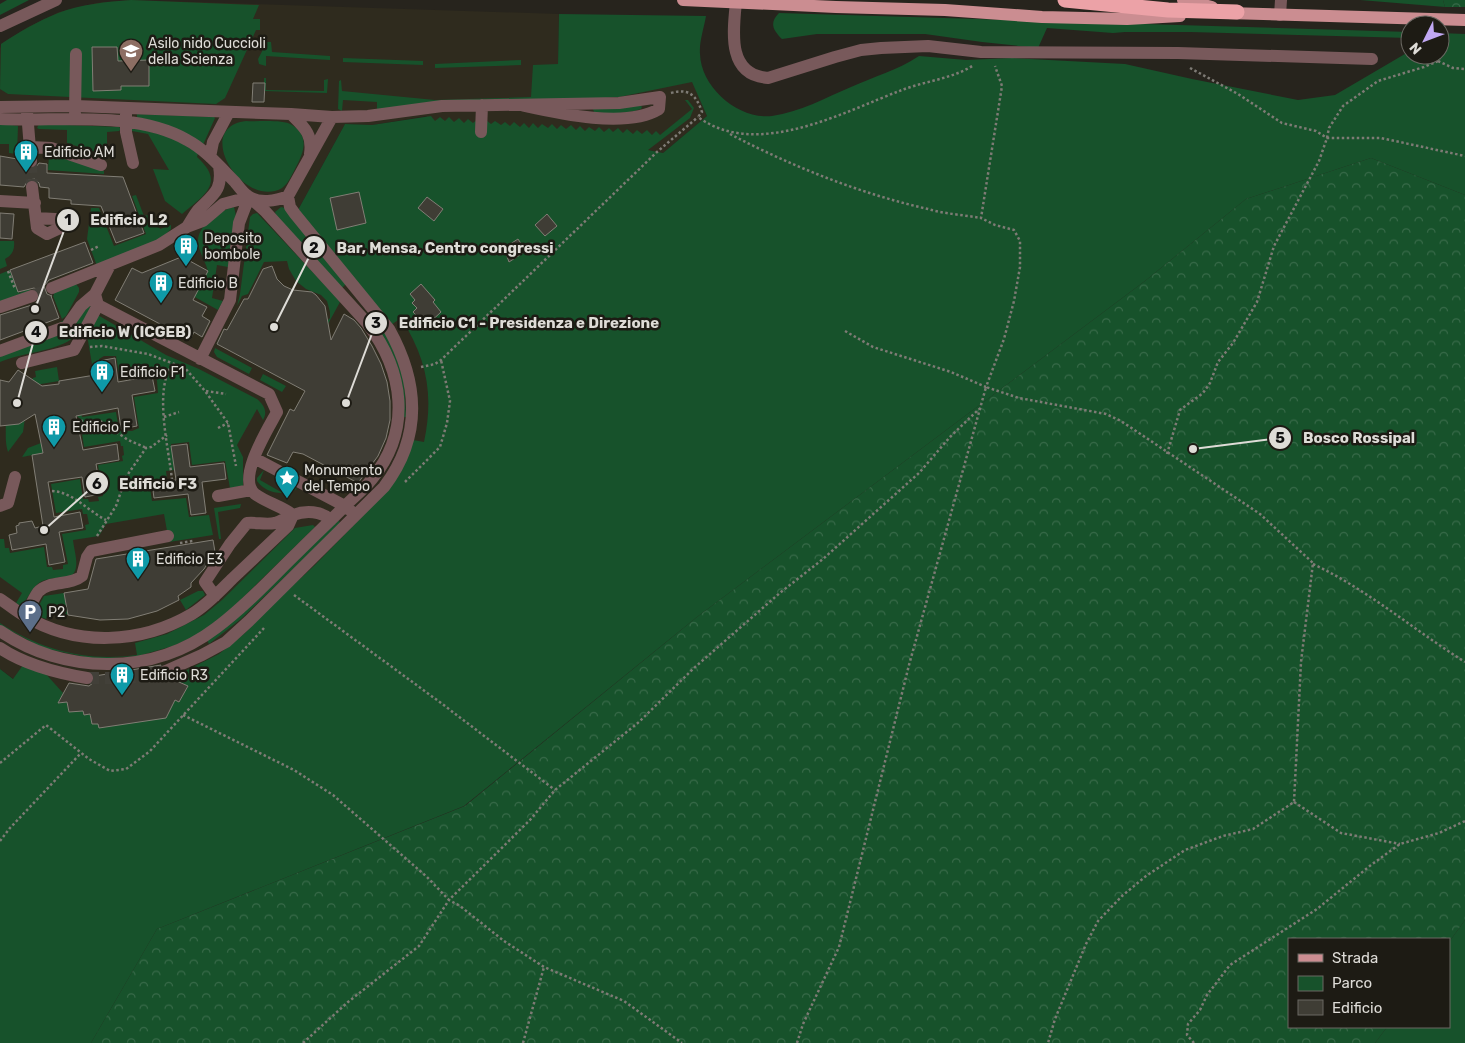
<svg xmlns="http://www.w3.org/2000/svg" width="1465" height="1043" font-family="Rubik,sans-serif">
<style>
.built{fill:#2f2b1e}
.green{fill:#17522b}
.forest{fill:url(#forest-crowns)}
.building{fill:#3f3d35;stroke:#817e75}
.lines{fill:none;stroke-linecap:round;stroke-linejoin:round}
.minor-tunnel{stroke:#424039;stroke-width:12;stroke-dasharray:12 6;stroke-linecap:butt}
.path{stroke:#7e7b75;stroke-width:2.5;stroke-dasharray:2.5 2.5;stroke-linecap:butt}
.minor{stroke:#78595b;stroke-width:12}
.major{stroke:#cb8d91;stroke-width:12}
.highway{stroke:#eca2a7;stroke-width:15}
.labels{text-anchor:middle;dominant-baseline:central;stroke-width:5;stroke-linejoin:round;paint-order:stroke}
.poi-label{font-size:14px;fill:#dedcd7;stroke:#1d1b14;text-anchor:start}
.leader{fill:none;stroke:#dedcd7;stroke-width:2}
.callout-dot{fill:#dedcd7;stroke:#1d1b14;stroke-width:2}
.mark-label{font-size:15px;text-anchor:middle;font-weight:bold;fill:#111}
.callout-label{font-size:15px;text-anchor:middle;font-weight:bold;fill:#dedcd7;stroke:#1d1b14;stroke-width:5;stroke-linejoin:round;paint-order:stroke}
</style>
<defs>
<pattern id="forest-crowns" width="20" height="18" patternUnits="userSpaceOnUse" patternTransform="scale(1.25)"><rect width="20" height="18" fill="#17522b"/><path d="M2 6a3 3 0 1 1 6 0M12 15a3 3 0 1 1 6 0" fill="none" stroke="#386a49"/></pattern>
</defs>
<rect width="100%" height="100%" fill="#27241d"/>
<path class="built" d="M131,0L559,14L558,64L693,82L707,116L663,153L648,150L436,127L426,116L372,125L345,124L298,210L387,300L430,349L433,438L381,497L150,741L108,748L0,669V48L1,44L28,27L59,12L96,3Z"/>
<path class="green" d="M7,0H29L0,15V4Z
M131,0L259,5L253,19H260V30H256L225,98L216,104L8,94L0,89L1,44C19,32 38,21 58,13C81,4 106,2 131,0Z
M1360,0H1443L1445,7Z
M779,13L1410,32V38L1190,32H1125L1113,33L1047,28L1038,48L982,42L925,34H817L782,39C773,30 769,23 779,13Z
M559,14L706,16C704,28 699,42 700,54C701,88 739,120 772,116C800,112 825,98 851,87C875,76 896,71 919,56L966,60L1012,58L1125,64L1192,79L1298,100L1335,95L1410,51V55H1440V33L1465,34V195L1371,158L1246,199L1145,281L697,617L464,806L157,929L91,1043H0V669L13,679L23,665L45,673L63,693L58,703L67,702L69,712L83,711L84,715L90,714L92,724H98L99,728L166,717L175,700L179,702L188,686L173,679L171,683L168,684L166,676L185,671L219,654L245,633L278,599L315,565L381,497L413,440L424,442C434,395 427,359 401,318L391,325L298,210L345,124L372,125L431,116L435,121L440,117L445,121L449,117L454,122L459,118L464,123L468,119L473,123L478,119L486,120L491,124L495,121L501,125L505,122L510,126L514,122L520,127L524,123L529,128L533,123L538,128L542,124L548,128L552,124L557,129L561,125L566,129L571,125L576,130L580,126L585,131L589,127L595,131L599,127L604,132L609,128L613,132L618,128L623,133L627,129L633,134L637,130L642,134L647,130L652,135L656,131L660,135L692,109L685,100H688L694,108L690,118L648,150L663,153L707,116L692,82L619,97L377,112V102L343,100L342,111L338,109L339,81L341,80L342,91L435,100L531,97L533,65L558,64Z
M267,42H271L272,52L330,56V60L266,56V66L259,64L258,59Z
M343,58L423,61V65L343,62Z
M521,60V65L435,68V64Z
M264,78H266V90L324,91V80L328,79L327,93L264,91Z
M640,104L642,107L641,109C627,114 609,114 594,112L593,109Z
M137,114L214,117L215,118L203,145L137,118Z
M246,121C258,122 282,119 292,125C311,137 303,154 295,169C290,178 286,189 275,191C237,200 195,127 246,121Z
M0,123L18,126L17,154L9,153V144H0Z
M39,124L119,127L121,129L119,131L107,132V156L67,143V130L39,129L37,128Z
M132,127L171,137L198,153L197,157C226,183 204,195 182,214L165,201L153,169L169,170L148,134L132,131Z
M51,154L104,171V174L48,170L49,156Z
M136,195L144,216L148,215L149,220H153L154,224H157L160,229L171,225V229L160,240L97,266L87,239L91,208H99L114,246L146,234L132,196Z
M234,207L236,216L228,267L217,265L212,298L223,301L218,310L159,277L201,283L208,271C205,261 198,250 198,240C199,224 221,210 234,207Z
M281,207L285,208L346,284L342,288L276,215L275,212Z
M257,213L339,300L340,302L322,335L325,323L330,318V312L327,301L321,295L306,289L296,281L289,269L287,261L264,262L248,294L242,296L237,306L240,294L250,217L253,214Z
M0,241H14C15,250 12,255 5,259L7,266L0,269Z
M10,270L19,293L29,289L30,292L0,302V274Z
M76,284L79,288V292L66,316L62,319L53,296L54,295L53,292Z
M90,306L91,307C86,316 82,330 74,337C59,351 20,353 0,362V355Z
M368,313H370L387,335L404,375L406,417H404L367,315Z
M96,314L166,355L199,369L257,399C264,405 268,412 263,420L257,409L237,445L243,457V486L230,488L225,461L192,465L189,442L171,444L174,470L166,471L167,479L149,481L152,501L186,498L189,517L209,515L213,535L169,542L164,514L106,524L99,536L73,540C74,551 81,569 71,576C39,581 40,576 23,605L21,606L16,603L22,593L0,577V539H4L5,548H9L10,553L44,547L47,567H52L53,570L63,569V565L68,564L62,534L86,530L85,525L89,524L87,514H83L82,509L56,513L51,484L80,479L83,499H88L89,502L99,501L98,497L103,496L98,465L123,461L122,456L124,455L123,446H121L120,441L84,447L80,419L77,416L81,409L82,417L116,412L119,431H132L139,428L134,397L158,393L157,381L154,373L120,379L116,356H104L99,359L100,368L93,370L87,335Z
M215,348L252,368L249,374L217,357L214,352Z
M57,367L59,381L29,386V384L33,378L36,377L35,371Z
M263,374L286,386L282,392L260,380Z
M5,418L19,424L22,422L25,418L23,432L8,452C4,440 7,430 5,418Z
M41,443L43,453L22,457L28,448Z
M264,470L260,480L281,492L287,482L297,489C284,496 266,494 257,481V478Z
M241,504L240,508L218,512L221,539H219L214,508Z
M339,520L340,524L241,619L209,644L207,640Z
M313,525L315,527L229,611L199,634L173,646L138,656L95,659L43,648L0,625V623C41,650 87,662 137,655L135,643L167,634L204,615L222,600L295,528Z
M198,591H203L205,595L186,610L180,600Z
M64,593L68,615L50,609L46,619L36,615L35,613L44,596Z
M1465,920V1043H1375L1387,1027H1449V942Z"/>
<path class="forest" d="M1443,0H1465V7H1445Z
M1371,158L1465,195V920L1449,942V939H1289V1027H1387L1375,1043H91L157,929L465,806L697,617L1145,281L1246,199Z"/>
<path class="building" d="M92,47H117L118,61L149,60V86H121V90L93,91Z
M253,83H265L264,102H252Z
M0,156L23,160L25,166L31,169L36,167L39,163L47,164V173L123,177L144,233L116,243L101,206L71,204V200L49,198V188L40,187L39,183L35,179L28,180L24,187L0,185Z
M359,192L366,223L337,230L330,198Z
M427,197L443,209L434,221L418,208Z
M0,213L14,214L12,239L0,238Z
M547,214L557,226L545,236L535,225Z
M518,239L526,251L509,262L504,248Z
M85,242L93,263L49,280L44,286L47,294L52,296H51L59,318L0,340V315L35,304L40,297L38,290L34,288L18,292L10,270Z
M186,255L188,260L208,271L193,300L207,307L202,316L210,321L202,337L194,332L190,340L115,300L132,268L142,273Z
M272,266L277,279L284,286L293,290L312,292L316,295L325,306L331,340L344,314L354,320L361,328L372,346L381,364L387,382L390,401V420L386,438L378,456L358,483L303,454L293,452L287,463L267,455L290,409L294,411L305,391L217,344L224,329L227,330L244,299H248L263,269Z
M421,284L435,300L433,302L441,312L426,326L413,312L417,308L412,303L415,300L410,294Z
M115,358L118,382L152,376L155,391L132,395L137,426L121,429L118,408L76,416L83,450L117,444L119,460L96,464L101,494L85,497L82,477L48,482L54,517L80,512L83,528L59,532L65,562L49,565L46,544L12,550L9,535L17,533L16,526L19,525V523L32,521L35,528L43,526L32,455L43,453L35,414L19,424L0,426V380L9,382L18,370L42,386L59,384V381L101,374L99,361Z
M187,444L190,467L224,463L226,479L202,482L206,513L191,515L188,494L154,498L152,483L176,480L171,446Z
M213,540L215,552L204,569L191,583V587L178,596L179,600L157,611L128,619L100,620L68,615L64,593L88,589L96,559Z
M161,665L158,671L161,677L166,679L170,678L188,686L179,702L175,700L166,718L99,728L98,724H92L90,714L84,715L83,711L69,712L67,702L58,703L69,683L89,686L93,683L95,676Z"/>
<g class="lines">
<path class="minor-tunnel" d="M31,161L32,187
M32,296L52,288
M87,678H130L166,671"/>
<path class="path" d="M1438,61L1453,68L1465,69
M1190,68L1238,94L1282,123L1316,131L1327,138H1381L1465,156
M671,93C689,88 696,95 702,112L698,117C757,160 843,112 902,90C925,81 952,79 974,65
M730,134C791,166 861,194 928,209C945,214 964,215 981,218
M91,250L99,246
M8,271L15,289
M845,331L873,347L951,372L986,387L1004,339L1014,301L1020,267V241L1014,230L995,225L981,218L1002,86L995,66
M90,347L102,346L148,354L185,368L205,391L228,423L236,466
M421,367L435,364L441,360L657,152L698,117
M206,391L226,394
M164,417L179,412
M80,421C107,418 103,424 124,437C130,442 139,444 146,448
M218,428L228,423
M1167,454L1180,410L1203,393L1210,383L1218,362L1233,343L1257,302L1274,246L1319,161L1327,138L1329,128L1343,106L1378,81L1424,67L1438,61L1442,54L1445,34
M172,480C169,449 153,389 173,363
M405,482L440,447L447,423L450,401L441,360
M52,491C73,492 88,511 106,520
M97,536L116,506L126,477L146,448L151,447L167,435
M180,543L193,541
M1313,564C1368,590 1414,630 1465,662
M294,595L441,703L555,790
M183,715L294,770L333,795L427,877L449,900L530,820L555,790L639,722L694,668L781,592L823,559L919,473L950,437L979,409
M0,763L46,725L89,759L110,771L126,769L150,751L264,628
M1294,802L1341,833L1400,844
M0,841L10,828L81,753
M303,1043L348,1002L419,946L449,900L460,906L504,941L544,967L624,1001L682,1043
M523,1043L544,967
M797,1043L803,1024L839,947L909,665L986,387L1019,398L1106,414L1121,421L1260,514L1313,563L1301,662L1294,802L1253,829L1223,836L1185,850L1146,876L1122,896L1098,921L1086,944L1055,1019L1048,1043
M1194,1043L1187,1035L1188,1024L1200,1010L1207,995L1230,965L1317,909L1371,865L1400,844L1439,833L1465,821"/>
<path class="minor" d="M736,2C733,32 727,75 768,78L835,57L861,50L881,48L928,46L981,52L1178,53L1372,59
M1280,15L1281,0
M0,26L56,0
M0,107L75,106L291,114C304,127 313,134 310,154
M27,112L31,161
M75,112L76,54
M126,113V132L133,163
M291,114L332,117L368,116L442,106L619,103L660,97L659,109C626,129 557,113 521,105
M0,119C59,122 134,110 187,140C206,150 220,167 235,182C239,187 243,193 248,196C259,204 276,201 288,196L332,117
M481,132L482,105
M31,147L51,148L101,165
M210,157L213,142L229,112
M32,187L37,228L47,234L64,226L55,219L36,218
M0,201L35,203
M187,227C191,221 194,215 198,210C214,194 223,190 219,166
M52,288L159,245L187,227L203,221L223,204L249,197
M95,294L98,305L269,394L277,412C268,429 236,479 255,494C267,503 282,506 293,515
M0,307L32,296
M0,351L67,326L81,306L95,294L110,265
M200,359L230,300L239,223L249,197
M22,363L74,350L98,305
M254,458L345,506L351,511
M218,496L251,490
M0,506L8,503L15,477
M215,596L205,582L230,544L247,523C257,522 265,525 275,523C282,521 287,517 293,515C306,510 321,511 331,520
M0,599C8,604 16,611 25,616C76,647 141,644 192,614C207,605 220,591 232,579C251,561 269,544 288,526L293,515
M25,617C29,609 33,599 38,592C49,580 70,586 82,576L87,557L91,551L168,536
M0,631C64,675 153,676 216,628C246,606 272,577 299,551C314,536 330,521 345,506C354,497 364,489 372,479C412,430 404,371 367,323L265,211L249,197
M0,648C25,665 57,673 87,678
M166,671L202,655L226,642L249,621L384,487C422,437 419,383 389,329L295,214L290,207L288,196"/>
<path class="major" d="M683,0L836,7L945,10L1042,17L1127,19L1180,16
M1183,0L1212,7
M1228,13L1465,20"/>
<path class="highway" d="M1065,0L1168,10L1237,12"/>
</g>
<defs>
<symbol id="school-pin" viewBox="-11 -11 22 30"><path d="M0 17L-7.5 6A9.5 9.5 0 1 1 7.5 6Z" fill="#8d6e63" stroke="#1d1b14"/><path d="M0-5L7-2L0 1L-7-2ZM-4 1L0 2.5L4 1V4Q0 6-4 4Z" fill="#fff"/></symbol>
<symbol id="building-pin" viewBox="-11 -11 22 30"><path d="M0 17L-7.5 6A9.5 9.5 0 1 1 7.5 6Z" fill="#0f9aa8" stroke="#1d1b14"/><path d="M-4-6H4V6H1V3H-1V6H-4ZM-2.5-4.3h1.7v1.8h-1.7ZM.8-4.3h1.7v1.8H.8ZM-2.5-1h1.7V.8h-1.7ZM.8-1h1.7V.8H.8Z" fill="#fff"/></symbol>
<symbol id="sight-pin" viewBox="-11 -11 22 30"><path d="M0 17L-7.5 6A9.5 9.5 0 1 1 7.5 6Z" fill="#0f9aa8" stroke="#1d1b14"/><path d="M0-6L1.8-2.2L6-1.7L2.9 1.2L3.7 5.4L0 3.3L-3.7 5.4L-2.9 1.2L-6-1.7L-1.8-2.2Z" fill="#fff"/></symbol>
<symbol id="parking-pin" viewBox="-11 -11 22 30"><path d="M0 17L-7.5 6A9.5 9.5 0 1 1 7.5 6Z" fill="#5c6f8a" stroke="#1d1b14"/><path d="M-3.5-5.5H1a3.5 3.5 0 0 1 0 7H-1V5.5H-3.5ZM-1-3.4V-.6H.8a1.4 1.4 0 0 0 0-2.8Z" fill="#fff"/></symbol>
</defs>
<g fill-rule="evenodd">
<use href="#school-pin" x="117" y="37" width="28" height="38"/>
<use href="#building-pin" x="12" y="138" width="28" height="38"/>
<use href="#building-pin" x="172" y="232" width="28" height="38"/>
<use href="#building-pin" x="147" y="269" width="28" height="38"/>
<use href="#building-pin" x="88" y="358" width="28" height="38"/>
<use href="#building-pin" x="40" y="413" width="28" height="38"/>
<use href="#sight-pin" x="273" y="464" width="28" height="38"/>
<use href="#building-pin" x="124" y="545" width="28" height="38"/>
<use href="#parking-pin" x="16" y="598" width="28" height="38"/>
<use href="#building-pin" x="108" y="661" width="28" height="38"/>
</g>
<g class="labels">
<g class="poi-label">
<text x="148" y="43">Asilo nido Cuccioli<tspan x="148" dy="16">della Scienza</tspan></text>
<text x="44" y="152">Edificio AM</text>
<text x="204" y="238">Deposito<tspan x="204" dy="16">bombole</tspan></text>
<text x="178" y="283">Edificio B</text>
<text x="120" y="372">Edificio F1</text>
<text x="72" y="427">Edificio F</text>
<text x="304" y="470">Monumento<tspan x="304" dy="16">del Tempo</tspan></text>
<text x="156" y="559">Edificio E3</text>
<text x="48" y="612">P2</text>
<text x="140" y="675">Edificio R3</text>
</g>
</g>
<path class="leader" d="M35 309L68 220M274 327L314 247M346 403L376 323M17 403L36 332M1193 449L1280 438M44 530L97 483"/>
<g class="callout-dot">
<circle cx="35" cy="309" r="5"/>
<circle cx="274" cy="327" r="5"/>
<circle cx="346" cy="403" r="5"/>
<circle cx="17" cy="403" r="5"/>
<circle cx="1193" cy="449" r="5"/>
<circle cx="44" cy="530" r="5"/>
<circle cx="68" cy="220" r="12"/>
<circle cx="314" cy="247" r="12"/>
<circle cx="376" cy="323" r="12"/>
<circle cx="36" cy="332" r="12"/>
<circle cx="1280" cy="438" r="12"/>
<circle cx="97" cy="483" r="12"/>
</g>
<g class="mark-label">
<text x="68" y="225">1</text>
<text x="314" y="253">2</text>
<text x="376" y="328">3</text>
<text x="36" y="337">4</text>
<text x="1280" y="443">5</text>
<text x="97" y="489">6</text>
</g>
<g class="callout-label">
<text x="129" y="225">Edificio L2</text>
<text x="445" y="253">Bar, Mensa, Centro congressi</text>
<text x="529" y="328">Edificio C1 - Presidenza e Direzione</text>
<text x="125" y="337">Edificio W (ICGEB)</text>
<text x="1359" y="443">Bosco Rossipal</text>
<text x="158" y="489">Edificio F3</text>
</g>
<rect x="1288" y="938" width="162" height="90" fill="#1d1b14" stroke="#6a6862"/>
<rect x="1298" y="954" width="25" height="8" fill="#cb8d91" stroke="#6a6862"/>
<text x="1332" y="963" font-size="15" fill="#dedcd7">Strada</text>
<rect x="1298" y="976" width="25" height="15" fill="#17522b" stroke="#6a6862"/>
<text x="1332" y="988" font-size="15" fill="#dedcd7">Parco</text>
<rect x="1298" y="1000" width="25" height="15" fill="#3f3d35" stroke="#6a6862"/>
<text x="1332" y="1013" font-size="15" fill="#dedcd7">Edificio</text>
<g transform="translate(1425 40) rotate(228)"><circle r="24" fill="#1d1b14" stroke="#6a6862"/>
<path d="M0-4L9 19L0 12L-9 19Z" fill="#c1a8f3"/>
<text y="-8" font-size="14" font-weight="bold" text-anchor="middle" fill="#dedcd7">N</text>
</g>
</svg>
